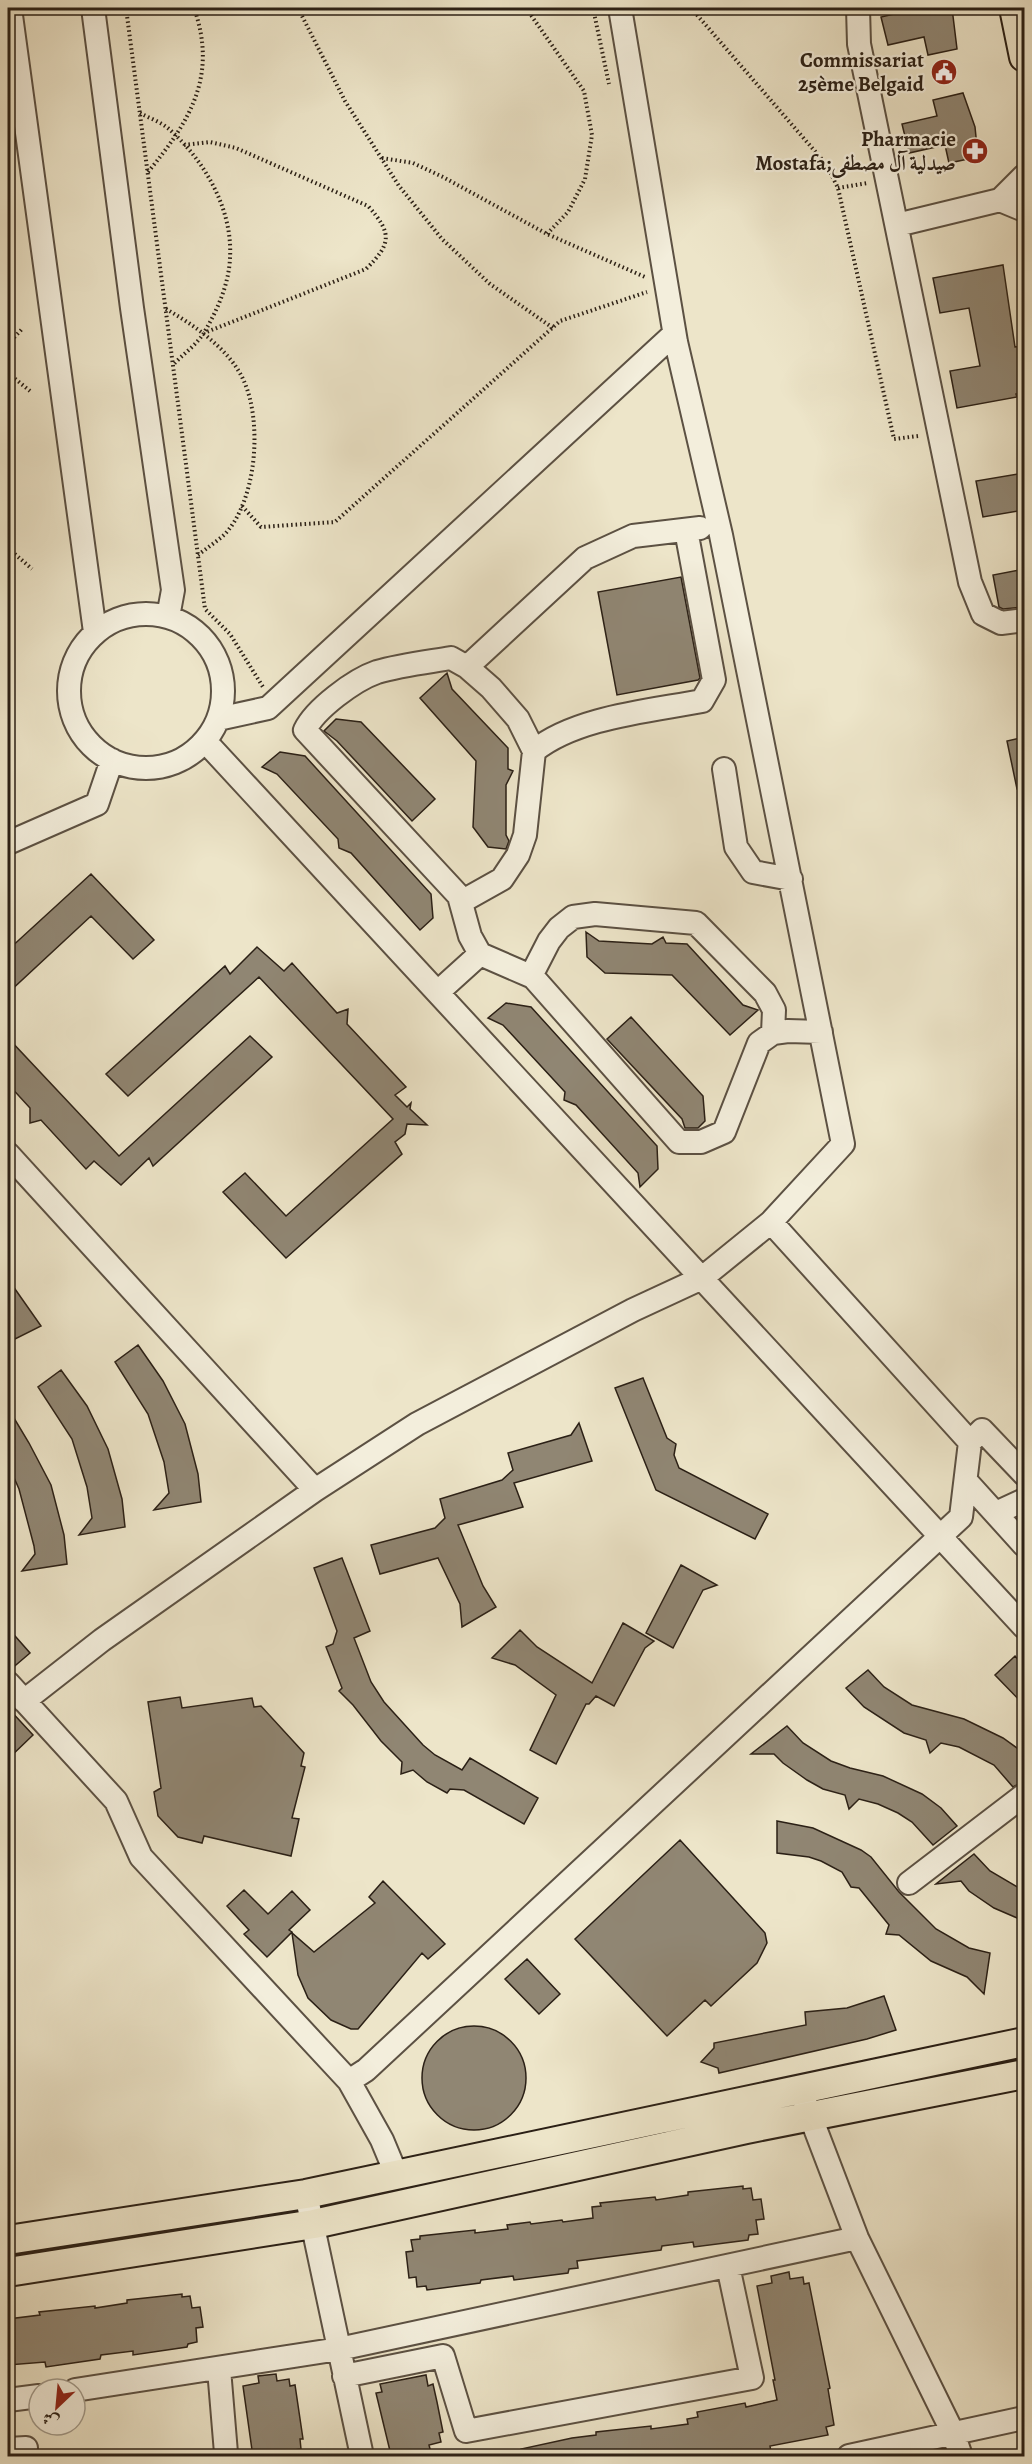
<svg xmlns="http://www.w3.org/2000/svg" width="1032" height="2464" font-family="Alegreya,Amiri,serif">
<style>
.building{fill:#908673;stroke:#2b2016;stroke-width:1.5}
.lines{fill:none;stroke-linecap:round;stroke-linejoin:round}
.minor-casing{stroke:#5c5143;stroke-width:26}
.major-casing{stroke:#2b2016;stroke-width:32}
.path{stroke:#2b2016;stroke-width:4;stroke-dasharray:1.5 3;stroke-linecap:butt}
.minor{stroke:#f3eedc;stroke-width:22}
.major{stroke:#ede5c9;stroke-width:28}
.labels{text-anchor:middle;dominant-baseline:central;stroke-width:4.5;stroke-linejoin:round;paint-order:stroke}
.poi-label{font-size:21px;font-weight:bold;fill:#2b2016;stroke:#f3eedc;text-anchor:end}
</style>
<rect width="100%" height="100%" fill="#ede5c9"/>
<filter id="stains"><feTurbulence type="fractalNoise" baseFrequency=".00333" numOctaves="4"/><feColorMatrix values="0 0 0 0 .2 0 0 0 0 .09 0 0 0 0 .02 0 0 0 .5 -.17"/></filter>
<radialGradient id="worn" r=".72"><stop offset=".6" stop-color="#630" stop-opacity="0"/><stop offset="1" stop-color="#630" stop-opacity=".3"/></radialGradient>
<path class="building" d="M920,8H952L957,49L928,55L924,37L888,45L881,17Z
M963,93L975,127L978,157L949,163L945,145L909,153L902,124L937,116L933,100Z
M1003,265L1015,347L1023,346L1024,355V392L1016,394L1017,397L957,408L950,371L980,366L969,308L940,313L933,278Z
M1024,473V510L983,517L976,481Z
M1024,569V607L1003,609L999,607L993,575Z
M681,577L700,678L698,680L617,695L598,592Z
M447,673L452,689L508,748V769L513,771L506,785V835L509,841L506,849L488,847L473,827L476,761L420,698Z
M336,719L361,722L435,799L412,821L337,741L324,731Z
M1024,737V788L1017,789L1007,741Z
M280,752L305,756L431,894L433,918L420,930L351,853L339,848L338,839L277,774L262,767Z
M91,874L154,940L133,959L91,916L8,993V950Z
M586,932L599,941L652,944L663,937L666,943L687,944L743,1005L758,1010L730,1035L672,975L605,973L587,957Z
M257,947L284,971L292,963L337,1013L348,1009L347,1024L406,1087L395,1095L407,1107L411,1103L410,1109L427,1125L407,1124L405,1134L395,1142L402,1154L286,1258L223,1192L245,1173L286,1216L393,1119L259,977L128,1096L106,1074L225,966L230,974Z
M506,1003L531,1007L657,1146L658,1169L640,1187L638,1173L576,1105L564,1100L565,1092L503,1025L488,1018Z
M631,1017L703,1096L705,1121L698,1128H685L682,1119L607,1039Z
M250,1036L272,1057L153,1166L149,1158L121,1185L94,1161L86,1169L41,1120L30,1123V1108L8,1084V1038L119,1156Z
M8,1279L41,1326L15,1339L8,1327Z
M138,1345L163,1381L185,1424L198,1474L201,1502L154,1510L169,1493L164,1462L148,1414L115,1362Z
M61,1370L87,1406L108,1449L122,1499L125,1527L79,1535L92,1518L87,1487L72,1439L38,1387Z
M643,1378L667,1438L676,1444L674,1455L679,1468L768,1514L755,1539L656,1490L615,1388Z
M8,1408L29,1443L51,1485L64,1535L67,1564L22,1571L35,1554L34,1546L19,1489L8,1464Z
M579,1423L592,1461L514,1483L523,1507L458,1525L483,1586L496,1607L462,1627L460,1604L438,1558L380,1574L371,1545L435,1528L445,1518L440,1499L502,1480L513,1470L508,1453L571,1435Z
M342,1558L370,1631L354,1638L371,1682L384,1702L423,1745L435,1755L462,1770L470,1758L538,1798L524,1824L464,1790L450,1789L447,1793L427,1782L413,1770L401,1774L402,1762L381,1741L353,1705L339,1691L342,1688L326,1647L333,1644L337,1631L314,1568Z
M681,1565L717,1585L703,1590L673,1648L646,1633Z
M623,1623L654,1641L645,1648L614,1706L596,1696L589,1704H586L556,1764L530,1750L556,1695L515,1665L492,1658L520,1630L537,1647L592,1683Z
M8,1628L30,1653L10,1670H8Z
M1015,1656L1024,1667V1705L995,1675Z
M868,1670L884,1687L912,1705L964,1719L1003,1738L1024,1753V1781L1013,1787L994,1765L959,1747L941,1743L930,1753L926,1740L904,1733L864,1707L846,1688Z
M180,1697L182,1708L252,1698L254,1707L261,1706L304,1753L301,1766L305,1767L292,1818L299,1819L291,1856L204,1836L202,1843L178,1837L158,1816L154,1792L161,1788L148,1702Z
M8,1708L33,1735L8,1759Z
M787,1726L803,1743L831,1761L850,1768L883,1776L922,1794L941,1808L957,1826L933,1845L912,1822L898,1813L878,1804L859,1799L849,1809L845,1795L823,1789L807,1780L783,1763L774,1754H751Z
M777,1821L813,1828L861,1850L871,1857L899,1892L936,1929L969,1948L990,1953L984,1994L967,1977L931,1961L899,1935L886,1934L889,1925L859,1888L851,1887L842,1872L821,1861L809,1857L777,1853Z
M680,1840L765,1933L767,1943L757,1963L711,2006L705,2000L667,2036L575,1939Z
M974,1854L990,1871L1024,1891V1921L994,1908L969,1891L961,1881L936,1884Z
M383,1881L445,1944L428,1959L422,1953L358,2029H351L331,2020L308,1998L298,1975L292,1933L314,1952L375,1903L369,1897Z
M244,1890L268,1914L292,1891L310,1910L289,1930L292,1932L267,1957L244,1934L249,1930L227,1906Z
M527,1959L560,1994L539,2014L505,1979Z
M884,1996L896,2030L867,2039L719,2073L718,2068L701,2062L714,2048V2043L806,2025L805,2012L847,2008Z
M422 2078a52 52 0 1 1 104 0a52 52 0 1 1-104 0Z
M743,2186V2189L751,2188L753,2200L761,2199L764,2219L756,2220L758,2234L749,2235L748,2240L694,2247L693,2242L662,2246L661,2250L577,2261L578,2268L569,2269L568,2273L514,2280L513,2276L481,2280L480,2283L427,2290L426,2286L417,2287L416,2277L409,2278L406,2252L413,2251L411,2240L420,2239V2236L475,2230V2233L508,2229L507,2225L530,2222L531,2224L562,2220L563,2222L593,2218L592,2207L601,2206L600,2203L655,2197L656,2200L688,2195V2192Z
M789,2272L790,2279L803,2277L804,2284L809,2283L830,2388L828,2389L834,2425L826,2427L828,2435L770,2446L771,2452L762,2454L763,2457H521V2449L572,2438L596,2435V2432L651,2426V2429L688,2424L687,2419L698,2417L697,2412L745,2403L746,2407L777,2400L773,2380H775L757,2286L772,2283L771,2276Z
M182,2294V2297L190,2296L192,2308L200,2307L203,2327L196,2328L197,2342L188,2344L187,2347L133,2355V2351L101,2355L100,2359L46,2367L45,2362L8,2365V2319L40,2315L39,2312L95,2306V2308L127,2303V2300Z
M276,2374L277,2381L289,2379L290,2386L295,2385L303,2439H300L301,2449L288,2451V2457H253L243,2386L259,2383L258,2376Z
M426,2375L428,2386L433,2384L437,2402L443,2432L439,2433L441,2442L429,2445L432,2457H394L393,2450L390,2451L376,2393L382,2392L380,2384Z"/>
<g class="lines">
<defs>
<path id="minor" d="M10,8L95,632
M93,8L132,308L173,590L168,617
M858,8L859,44L970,582L983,614L1001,623L1024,620
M1024,176L1000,200L1024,210
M897,225L1000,200
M69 691a77 77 0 1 1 154 0a77 77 0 1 1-154 0Z
M467,667L585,558L633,536L700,528
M218,719L268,708L674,334
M205,741L1024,1627
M534,751C576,717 650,711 702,701L714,680L686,530
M724,769L736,847L753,872L791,879
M8,843L97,804L112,760
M461,902L502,879L518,855L525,835L534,751L518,719L491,688L467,667L451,658C427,662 400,665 377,672C354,680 315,709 305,730L459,896L470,936L480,954L533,977L679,1142H701L724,1132L759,1043L773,1033L788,1031L821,1032
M533,977L532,974L549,941L559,928L573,917L595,914L696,923L765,993L774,1010L773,1033
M438,992L480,954
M8,1154L315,1490
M970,1442L982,1430L1024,1474
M966,1481L1024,1545
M996,1513L1024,1500
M8,1683L116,1801L141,1857L349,2081L382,2140L397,2176
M24,1701L102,1640L315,1490L417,1424L633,1310L702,1278L771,1222L843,1144L721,535L676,342L620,8
M909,1883L1024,1795
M349,2081L366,2070L961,1517L970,1442L771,1222
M805,2102L857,2238L953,2433L961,2456
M306,2194L362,2456
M219,2369L226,2453L225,2456
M344,2376L443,2356L466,2431L752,2378L728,2266
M75,2390L339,2349L857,2238
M8,2400L39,2396
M8,2449L26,2448
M849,2456L1024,2418"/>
<path id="major" d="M1014,8L1024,57
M8,2240L306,2194L1024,2042
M8,2272L314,2224L746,2129L1024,2074"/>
</defs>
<use href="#minor" class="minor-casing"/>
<use href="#major" class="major-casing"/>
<path class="path" d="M126,8L205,609L230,634L263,687
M298,8L345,101L399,186L442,239L490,284L553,328
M526,8L584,91L592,135L585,179L568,212L547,234
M593,8L609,84
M691,8L826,164L838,188L894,439L918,436
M140,113C149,118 161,122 169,129C204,160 233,209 230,258C229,283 218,309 205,331C198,344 183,354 173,365
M184,145L210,142L236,148L368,206C393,234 391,244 366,269L204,333
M382,158L413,163L443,177L547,234L645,277
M148,172C190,121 218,76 194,8
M838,188L868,183
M166,309C194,325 229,349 243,379C263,421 257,501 224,535C216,542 207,548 198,555
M8,344L22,329
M8,373L30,391
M242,506L261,527L335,522L560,321L647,292
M8,548L32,569"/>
<use href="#minor" class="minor"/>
<use href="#major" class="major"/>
</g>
<defs>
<symbol id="civic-disc" viewBox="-11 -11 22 22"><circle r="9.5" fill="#8f2418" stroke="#f3eedc"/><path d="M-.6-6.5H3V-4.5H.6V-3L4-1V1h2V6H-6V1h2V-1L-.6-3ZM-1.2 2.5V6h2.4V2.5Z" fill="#fff"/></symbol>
<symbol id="pharmacy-disc" viewBox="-11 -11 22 22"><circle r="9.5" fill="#8f2418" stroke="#f3eedc"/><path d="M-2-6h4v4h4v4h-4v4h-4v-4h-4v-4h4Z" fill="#fff"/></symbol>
</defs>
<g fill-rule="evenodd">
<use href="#civic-disc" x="929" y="57" width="30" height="30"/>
<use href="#pharmacy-disc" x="960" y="136" width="30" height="30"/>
</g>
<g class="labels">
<g class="poi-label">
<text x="924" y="60">Commissariat<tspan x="924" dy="24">25ème Belgaid</tspan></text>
<text x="956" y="139">Pharmacie<tspan x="956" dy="24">Mostafa;صيدلية آل مصطفى</tspan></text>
</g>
</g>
<rect width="1032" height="2464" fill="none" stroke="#ede5c9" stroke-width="30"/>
<rect x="9" y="9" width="1014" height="2446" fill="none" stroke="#2b2016" stroke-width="3"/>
<rect x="15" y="15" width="1002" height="2434" fill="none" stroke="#2b2016" stroke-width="1.5"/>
<g transform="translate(57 2407) rotate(206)"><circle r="28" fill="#f3eedc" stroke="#a39c8d" stroke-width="1.5"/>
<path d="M0-4.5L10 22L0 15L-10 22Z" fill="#8f2418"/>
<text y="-9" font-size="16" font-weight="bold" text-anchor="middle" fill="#2b2016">ش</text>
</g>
<rect width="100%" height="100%" filter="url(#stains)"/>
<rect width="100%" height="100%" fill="url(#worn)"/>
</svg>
